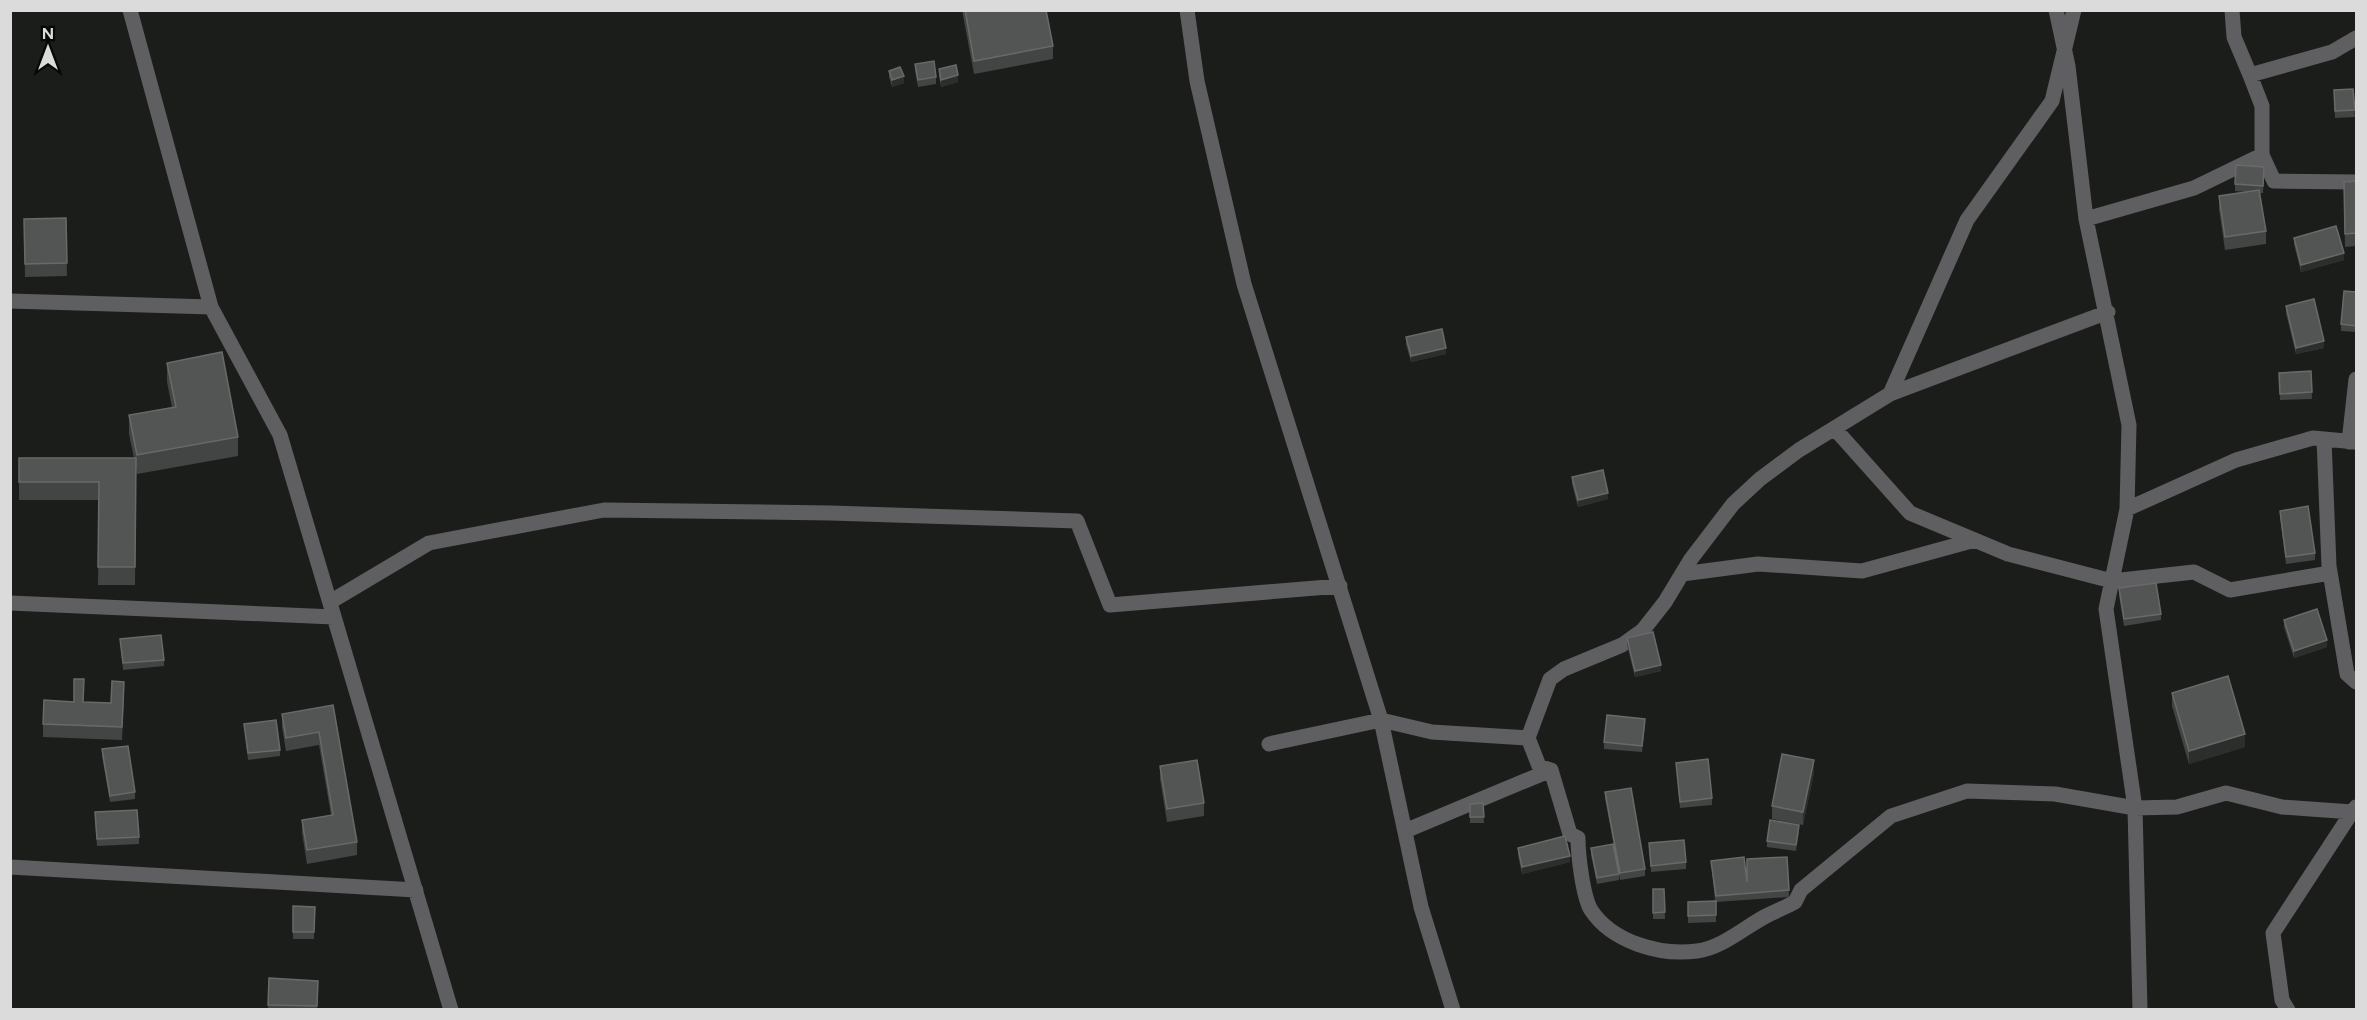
<svg xmlns="http://www.w3.org/2000/svg" width="2367" height="1020" font-family="Figtree,sans-serif">
<style>
.lines{fill:none;stroke-linecap:round;stroke-linejoin:round}
.minor{stroke:#5f5f61;stroke-width:15}
.wall{fill:#424543}
.shaded-wall{fill:#2c2e2c}
.building{fill:#535554;stroke:#686a69;stroke-width:1.5}
</style>
<rect width="100%" height="100%" fill="#1b1d1b"/>
<g class="lines">
<path class="minor" d="M1187,10L1197,81L1244,284L1381,720L1421,907L1453,1010
M2056,10L2068,66L2086,219L2129,425L2127,509L2106,609L2135,808L2140,1010
M2232,10L2234,37L2250,75
M2262,155L2274,181L2356,182
M2086,219L2194,188L2262,155V106L2250,75L2332,52L2356,38
M10,301L211,307L130,10
M211,307L280,435L451,1010
M1890,394L1967,220L2052,101L2074,10
M1835,429L1910,513L2008,554L2112,581L2194,572L2230,590L2330,573
M2324,439L2329,566L2347,674L2356,682
M2349,442L2356,379
M2127,509L2236,460L2313,438L2356,442
M1682,574L1758,564L1862,571L1975,540
M330,602L429,543L604,510L831,513L1077,521L1110,605L1340,586
M10,603L334,617
M1528,738L1550,679L1564,669L1622,645L1643,630L1665,602L1691,559L1733,504L1760,479L1799,450L1890,394L2108,312
M1269,744L1381,720L1432,732L1528,738L1539,766L1551,770L1570,834L1578,838C1578,855 1583,897 1591,910C1612,942 1660,956 1697,951C1722,948 1745,927 1766,916C1776,911 1786,907 1795,902L1801,890L1891,816L1967,791L2055,794L2135,808L2177,807L2226,793L2282,807L2352,812L2356,807
M1405,831L1551,770
M10,867L416,890
M2288,1010L2282,1000L2273,933L2352,812"/>
</g>
<path class="wall" d="M962,10H1046L1053,46V59L974,74Z
M915,64L936,77V84L918,87L915,71Z
M939,69L958,82L941,87L939,76Z
M889,71L904,83L892,87L889,77Z
M2353,89L2355,117L2335,118L2334,90Z
M2264,167L2263,193H2260L2266,231V244L2225,250L2219,209V196L2247,192L2235,191V184Z
M2356,181V246L2345,247L2344,195Z
M66,218L67,276L25,277L24,219Z
M2294,238L2344,260L2301,272L2294,244Z
M2356,292V332L2341,331V324Z
M2286,306L2324,348L2296,354L2286,313Z
M1406,337L1446,354L1411,362L1406,344Z
M167,363L238,437V456L137,474L136,468L135,585H98L99,500H19V458H134L129,434V415L172,407L167,382Z
M2311,371L2312,399L2280,400L2279,373Z
M1572,477L1608,499L1578,507L1572,484Z
M2280,511L2315,553V560L2286,564L2280,517Z
M2119,588L2161,614V620L2124,626L2119,595Z
M2284,620L2327,647L2294,658L2284,627Z
M1627,638L1661,671L1635,677L1627,645Z
M120,639L164,660V666L123,670Z
M2172,693L2245,747L2189,764L2172,706Z
M124,695L122,740L43,737V724L84,702L111,703Z
M333,705L357,842V855L307,864L302,833V820L331,815L319,745L286,751L282,727V714Z
M244,724L280,750V756L248,760Z
M1645,726L1642,752L1604,749V742Z
M102,749L135,792V799L110,802L102,756Z
M1676,763L1712,798V805L1680,808Z
M1160,766L1204,803V816L1167,822L1160,779Z
M1814,773L1803,825L1772,819V806Z
M1605,792L1645,869V876L1620,880L1605,798Z
M1483,803L1484,823H1470V804Z
M95,819L139,837V844L97,846Z
M1799,831L1796,851L1767,847V841Z
M1649,843L1686,862V869L1651,872Z
M1518,848L1570,862L1522,874L1518,855Z
M1591,848L1619,874V880L1597,884L1591,855Z
M1787,857L1789,897L1716,902V922L1688,923V902L1715,901L1711,861L1747,882Z
M1653,889H1664L1665,919H1653Z
M293,906L315,907L314,939H293Z
M269,978L318,981L317,1010H268Z"/>
<path class="shaded-wall" d="M958,75V82L941,87V80Z
M904,76V83L892,87V80Z
M2344,253V260L2301,272V265Z
M2324,341V348L2296,354V348Z
M1446,348V354L1411,362V356Z
M1608,493V499L1578,507V500Z
M2327,640V647L2294,658V651Z
M1661,665V671L1635,677V671Z
M2245,734V747L2189,764V751Z
M1814,760V773L1803,825V812Z
M1799,825V831L1796,851V845Z
M1570,856V862L1522,874V867Z"/>
<path class="building" d="M965,10H1046L1053,46L974,61Z
M934,61L936,77L918,80L915,64Z
M956,65L958,75L941,80L939,69Z
M900,67L904,76L892,80L889,71Z
M2353,89L2355,110L2335,111L2334,90Z
M2236,165L2264,167L2263,186L2235,184Z
M2356,181V233L2345,234L2344,182Z
M2259,190L2266,231L2225,237L2219,196Z
M66,218L67,263L25,264L24,219Z
M2336,226L2344,253L2301,265L2294,238Z
M2344,291L2356,292V326L2341,324Z
M2314,299L2324,341L2296,348L2286,306Z
M1442,329L1446,348L1411,356L1406,337Z
M222,352L238,437L137,455L129,415L176,407L167,363Z
M2311,371L2312,392L2280,394L2279,373Z
M19,458H136L135,567H98L99,482H19Z
M1603,470L1608,493L1578,500L1572,477Z
M2308,506L2315,553L2286,557L2280,511Z
M2156,583L2161,614L2124,619L2119,588Z
M2317,609L2327,640L2294,651L2284,620Z
M1653,632L1661,665L1635,671L1627,638Z
M161,635L164,660L123,663L120,639Z
M2228,676L2245,734L2189,751L2172,693Z
M74,679H84L83,702L111,703L112,681L124,682L122,727L43,724L44,700L74,702Z
M333,705L357,842L307,850L302,820L333,815L319,732L286,738L282,714Z
M1607,715L1645,719L1642,746L1604,742Z
M276,720L280,750L248,753L244,724Z
M128,746L135,792L110,796L102,749Z
M1782,754L1814,760L1803,812L1772,806Z
M1708,759L1712,798L1680,802L1676,763Z
M1197,760L1204,803L1167,809L1160,766Z
M1631,788L1645,869L1620,873L1605,792Z
M1483,803L1484,817H1470V804Z
M137,810L139,837L97,839L95,812Z
M1770,820L1799,825L1796,845L1767,841Z
M1565,836L1570,856L1522,867L1518,848Z
M1684,840L1686,862L1651,866L1649,843Z
M1613,844L1619,874L1597,878L1591,848Z
M1744,857L1747,882V859L1787,857L1789,890L1716,896L1711,861Z
M1653,889H1664L1665,912L1653,913Z
M1716,901V915L1688,916V902Z
M293,906L315,907L314,932H293Z
M269,978L318,981L317,1006L268,1005Z"/>
<rect width="2367" height="1020" fill="none" stroke="#dadbda" stroke-width="24"/>
<g transform="translate(48 48)" stroke="#060706" stroke-width="4.5" paint-order="stroke">
<path d="M0-4.5L10 22L0 15L-10 22Z" fill="#dadbda"/>
<text y="-9" font-size="16" font-weight="bold" text-anchor="middle" fill="#dadbda">N</text>
</g>
</svg>
